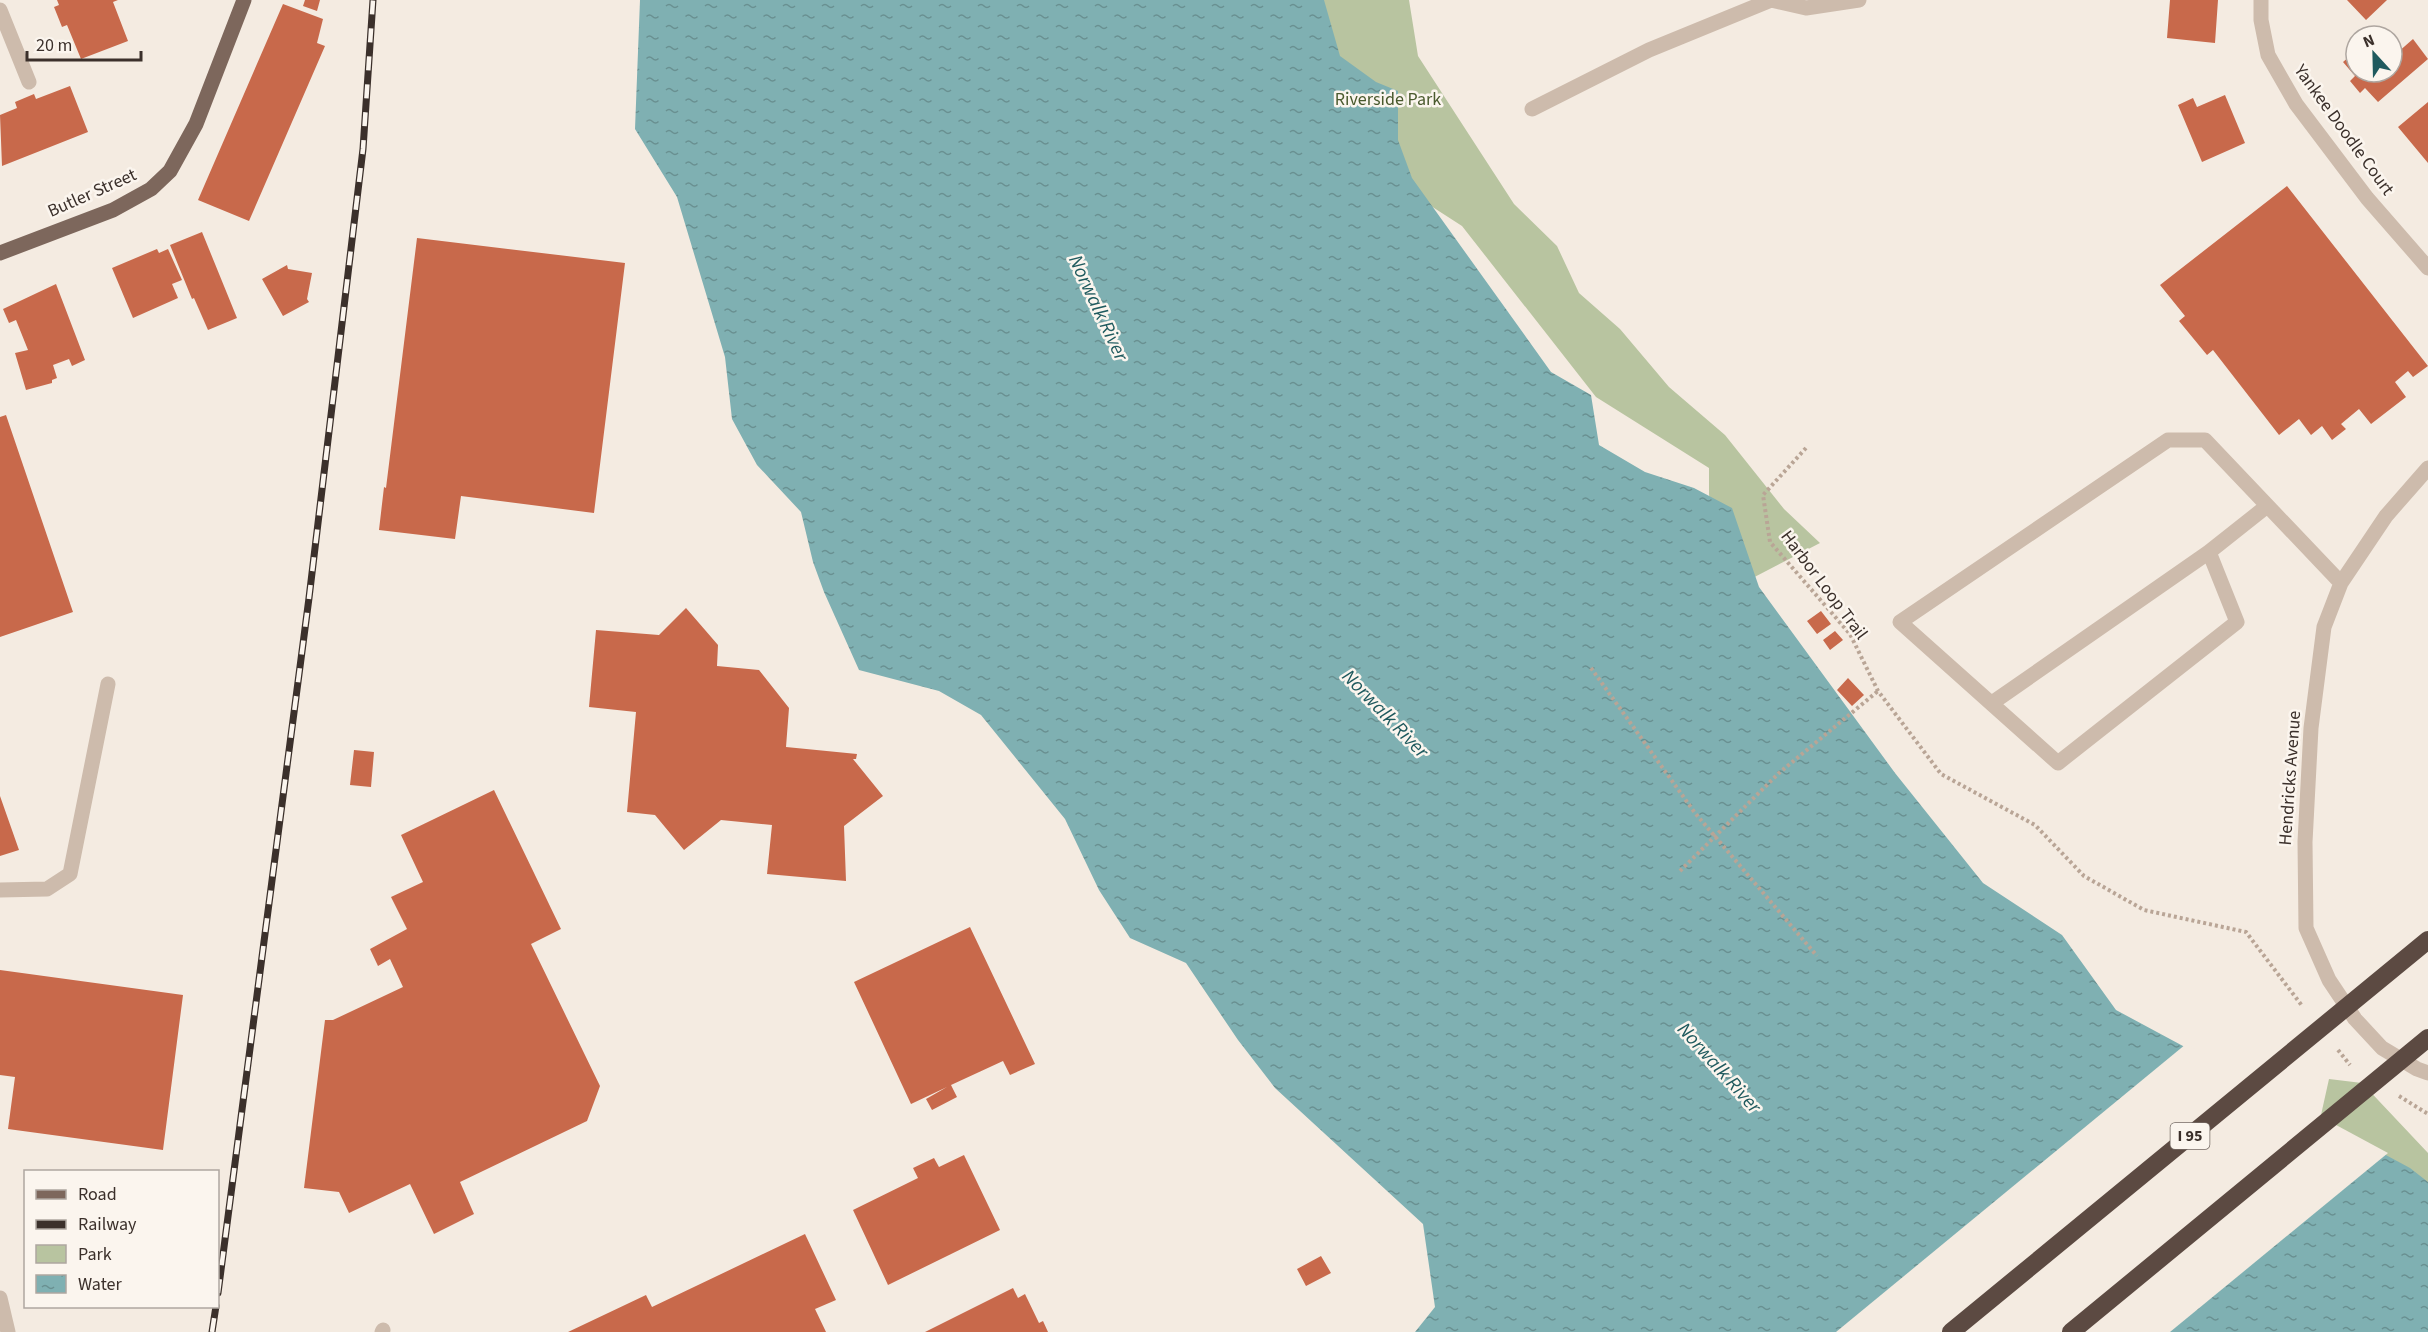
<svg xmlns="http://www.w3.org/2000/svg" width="2428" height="1332" font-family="'Source Sans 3',sans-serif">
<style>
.park{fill:#b8c4a0}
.water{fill:url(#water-ripples)}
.pier{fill:#f4ebe1}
.building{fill:#c8694b}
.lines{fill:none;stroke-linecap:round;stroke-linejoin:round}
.path{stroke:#b9a596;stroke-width:4;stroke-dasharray:3 3;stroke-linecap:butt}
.minor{stroke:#cdbbac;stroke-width:15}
.major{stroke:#7d675c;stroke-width:15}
.rail-casing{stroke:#3b302b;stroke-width:7}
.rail{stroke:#fbf5ee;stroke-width:4.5;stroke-dasharray:14;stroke-linecap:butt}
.highway-bridge{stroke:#5c4a42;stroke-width:18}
.labels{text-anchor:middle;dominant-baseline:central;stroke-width:5;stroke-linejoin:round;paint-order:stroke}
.shield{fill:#fbf5ee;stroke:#756b66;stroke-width:1.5}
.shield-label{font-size:16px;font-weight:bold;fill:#3b302b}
.park-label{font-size:18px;fill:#4a5a2e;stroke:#fbf5ee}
.street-label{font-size:18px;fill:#3b302b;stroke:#fbf5ee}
.water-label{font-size:20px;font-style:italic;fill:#1f5a5e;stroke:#fbf5ee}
</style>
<defs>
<pattern id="water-ripples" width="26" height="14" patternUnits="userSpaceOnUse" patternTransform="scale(1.5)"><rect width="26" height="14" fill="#7fb0b2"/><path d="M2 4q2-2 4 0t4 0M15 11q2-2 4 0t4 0" fill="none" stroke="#699091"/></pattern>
</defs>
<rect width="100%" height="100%" fill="#f4ebe1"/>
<path class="park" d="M1304,0H1409L1418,56L1514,204L1557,246L1579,293L1620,329L1669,387L1725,435L1784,509L1820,543L1743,583L1712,530L1709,494V468L1596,397L1462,226L1386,177Z
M2329,1079L2362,1083L2428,1153V1242L2321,1115Z"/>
<path class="water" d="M640,0H1324L1340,56L1376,82L1398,91V140L1412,178L1551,372L1591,395L1599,445L1645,472L1694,488L1732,508L1759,587L1895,773L1983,883L2062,935L2116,1010L2410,1168L2428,1182V1332H1415L1435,1307L1423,1224L1275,1088L1238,1040L1186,963L1130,938L1099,890L1065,819L981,715L939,691L859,670L824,592L813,562L801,512L757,465L732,419L725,357L677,197L635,129Z"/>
<path class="pier" d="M2186,1044L2388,1153L2170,1332H1836Z"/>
<path class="building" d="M57,0H118L113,2L128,41L81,59L67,25L62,27L54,7L59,5Z
M305,0H320L317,11L303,6Z
M2170,0H2218L2215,43L2167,38Z
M2347,0H2387L2366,20Z
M283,4L323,19L317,43L325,46L249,221L198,200Z
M2413,39L2428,59L2378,102L2365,88L2360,93L2350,81L2355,76L2343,62L2356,51V72H2392V47L2397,53Z
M70,86L88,132L2,166L0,115L17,108L15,102L34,94L36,99Z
M2225,95L2245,143L2202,162L2178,105L2193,98L2197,107Z
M2428,102V163L2398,127Z
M2287,186L2428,366L2413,377L2408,371L2395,382L2406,397L2371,424L2359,409L2341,424L2346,429L2332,440L2322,426L2311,435L2299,419L2279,435L2213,350L2207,355L2179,321L2185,316L2160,285Z
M202,232L237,318L208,330L194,298L192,299L170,245Z
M417,238L625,263L594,513L461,496L455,539L379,530L384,487L386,488Z
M157,249L159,253L168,249L182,280L172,284L178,298L133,318L112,268Z
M287,265L288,269L312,273L307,299L309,302L283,316L262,279Z
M56,284L85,360L72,366L69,359L53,365L57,378L52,380V383L26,390L15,353L28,350L16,320L9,323L3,309Z
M6,415L73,612L0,637V417Z
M686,608L718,645L717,666L759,670L789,708L786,747L857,754L856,759H853L883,796L844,826L846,881L767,874L772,825L721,820L684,850L655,815L627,812L636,712L589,707L596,630L659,635Z
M1821,611L1831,624L1817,634L1807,621Z
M1835,631L1843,640L1830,650L1823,640Z
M1848,678L1864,695L1852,706L1837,690Z
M354,750L374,752L371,787L350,785Z
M494,790L561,929L531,944L600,1086L587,1121L460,1182L474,1214L434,1234L410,1184L349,1213L339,1192L304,1188L325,1020H333L403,987L390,959L378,966L370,949L407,929L391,897L423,882L401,835Z
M0,796L19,850L0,856Z
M970,927L1035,1064L1010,1075L1003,1061L951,1085L957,1097L932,1110L926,1099L947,1087L911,1104L854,982Z
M0,970L183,995L163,1150L8,1129L15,1077L0,1075Z
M964,1155L1000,1230L888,1285L853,1210L918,1178L913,1168L934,1158L939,1167Z
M805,1234L836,1300L815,1309L826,1332H568L646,1295L652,1307Z
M1321,1256L1331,1273L1306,1286L1297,1269Z
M1013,1288L1018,1298L1025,1294L1039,1323L1043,1321L1048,1332H925Z"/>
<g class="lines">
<path class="path" d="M1806,448L1763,495L1770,542L1850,634L1878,691L1941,774L2035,825L2084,876L2144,910L2246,932L2303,1007
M1591,668L1695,813L1817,956
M1680,871L1779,773L1878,691
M2338,1050L2350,1065
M2399,1096L2428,1114"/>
<path class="minor" d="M2261,0V20L2268,55L2296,104L2367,198L2428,268
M0,10L29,82
M1532,109L1649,50L1771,0L1806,8L1859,0
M2428,468L2386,516L2341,583L2324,627L2311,728L2305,842L2306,928L2329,980L2355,1019L2382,1048L2417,1069L2428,1073
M2267,506L2209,552L2237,622L2058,763L1900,622L2168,440H2205L2341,583
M1992,703L2209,552
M0,890L47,889L70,874L108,684
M0,1298L8,1332
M382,1332L383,1330"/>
<path class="major" d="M0,253L113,210L151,189L170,171L196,124L244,0"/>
<defs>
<path id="rail" d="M218,1293L309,598L363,149L373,0
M212,1332L216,1306"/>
</defs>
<use href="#rail" class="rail-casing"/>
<use href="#rail" class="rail"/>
<path class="highway-bridge" d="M1951,1332L2428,940
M2071,1332L2428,1038"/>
</g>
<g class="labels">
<rect class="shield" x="2170.5" y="1123" width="39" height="26" rx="4.5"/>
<g class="shield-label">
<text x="2190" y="1136">I 95</text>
</g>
<g class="park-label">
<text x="1388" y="99">Riverside Park</text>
</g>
<g class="street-label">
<text transform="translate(2344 130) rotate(54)">Yankee Doodle Court</text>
<text transform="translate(92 193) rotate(-24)">Butler Street</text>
<text transform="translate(1824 585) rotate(53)">Harbor Loop Trail</text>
<text transform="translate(2290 778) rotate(-86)">Hendricks Avenue</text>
</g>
<g class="water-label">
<text transform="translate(1098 308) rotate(65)">Norwalk River</text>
<text transform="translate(1385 714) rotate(46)">Norwalk River</text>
<text transform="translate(1719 1068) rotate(48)">Norwalk River</text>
</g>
</g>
<rect x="24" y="1170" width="195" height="138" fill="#fbf5ee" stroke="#aea6a0" stroke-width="1.5"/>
<rect x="36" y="1190" width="30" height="9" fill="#7d675c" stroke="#aea6a0" stroke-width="1.5"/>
<text x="78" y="1200" font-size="18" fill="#3b302b">Road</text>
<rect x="36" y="1220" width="30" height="9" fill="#3b302b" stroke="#aea6a0" stroke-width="1.5"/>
<text x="78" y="1230" font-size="18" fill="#3b302b">Railway</text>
<rect x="36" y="1245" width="30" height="18" fill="#b8c4a0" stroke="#aea6a0" stroke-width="1.5"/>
<text x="78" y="1260" font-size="18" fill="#3b302b">Park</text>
<rect x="36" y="1275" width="30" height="18" fill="url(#water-ripples)" stroke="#aea6a0" stroke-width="1.5"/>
<text x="78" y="1290" font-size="18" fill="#3b302b">Water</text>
<g transform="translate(2374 54) rotate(338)"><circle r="28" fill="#fbf5ee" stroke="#aea6a0" stroke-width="1.5"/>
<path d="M0-4.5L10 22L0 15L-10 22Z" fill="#1f5a5e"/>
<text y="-9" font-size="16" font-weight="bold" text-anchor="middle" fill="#3b302b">N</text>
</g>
<path d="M27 51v9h114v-9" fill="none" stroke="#3b302b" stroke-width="3"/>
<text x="36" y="51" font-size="18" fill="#3b302b" stroke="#fbf5ee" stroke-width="4.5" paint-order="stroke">20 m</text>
</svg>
